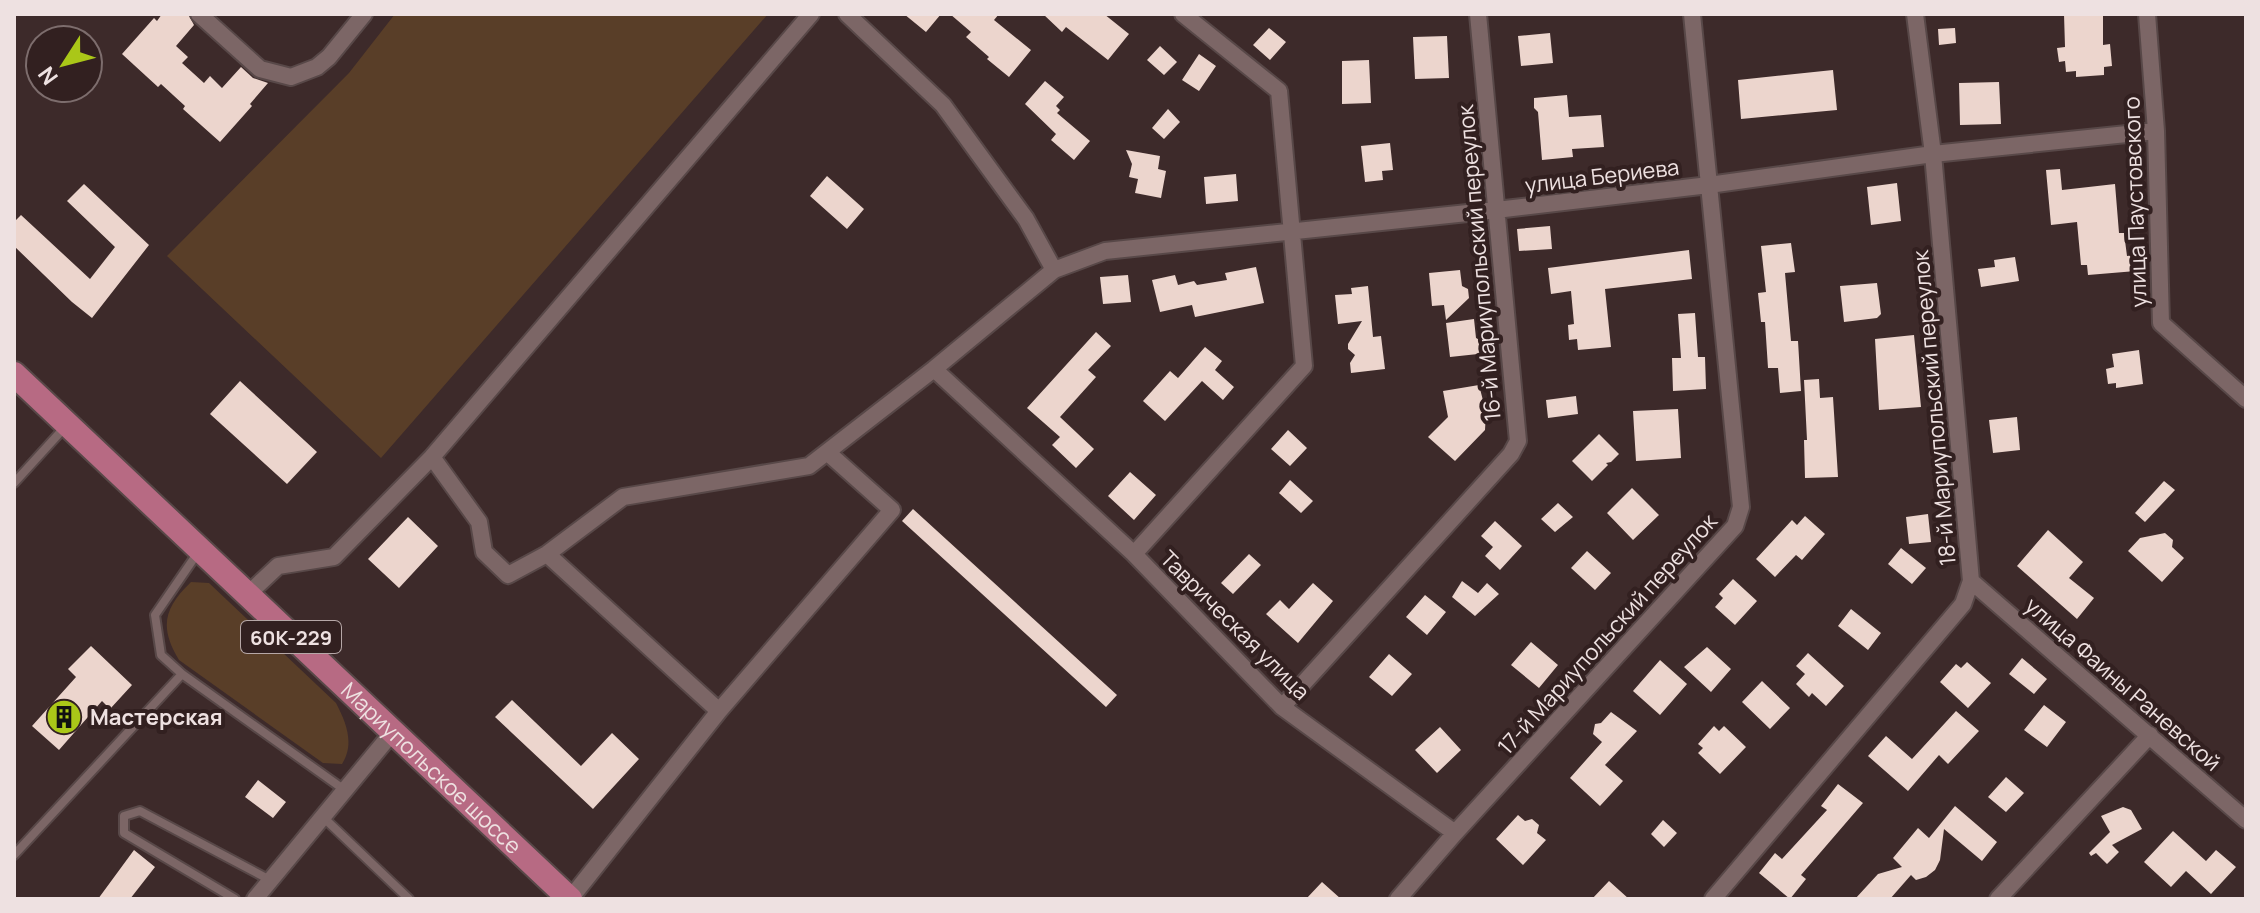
<svg xmlns="http://www.w3.org/2000/svg" width="2260" height="913" font-family="Manrope,sans-serif">
<style>
.green{fill:#593e28}
.building{fill:#ecd5cd}
.lines{fill:none;stroke-linecap:round;stroke-linejoin:round}
.lane-casing{stroke:#584848;stroke-width:12}
.street-casing{stroke:#584848;stroke-width:20}
.primary-casing{stroke:#584848;stroke-width:28}
.lane{stroke:#7c6666;stroke-width:8}
.street{stroke:#7c6666;stroke-width:16}
.primary{stroke:#b76a83;stroke-width:24}
.labels{text-anchor:middle;dominant-baseline:central;stroke-width:8;stroke-linejoin:round;paint-order:stroke}
.shield{fill:#322020;stroke:#b6a7a7;stroke-width:2}
.shield-label{font-size:20px;font-weight:bold;fill:#eee1e1}
.street-label{font-size:22px;fill:#eee1e1;stroke:#322020}
.poi-label{font-size:22px;font-weight:bold;fill:#eee1e1;stroke:#322020;text-anchor:start}
</style>
<rect width="100%" height="100%" fill="#3d2a2a"/>
<path class="green" d="M395,14H768L381,458L167,256L349,73Z
M191,582L209,583L336,703C346,722 355,744 342,764L323,763L179,660C159,627 164,608 191,582Z"/>
<path class="building" d="M162,14H188L194,25L176,46L188,57L182,63L204,83L210,76L222,88L241,67L253,78L268,83L250,104L252,106L220,142L183,109L185,106L161,84L158,87L122,54L154,18L157,21Z
M904,14H941L926,32Z
M950,14H999L994,20L1031,50L1009,77L987,59L989,57L966,37L971,32Z
M1043,14H1104L1129,34L1108,60L1066,27L1062,32Z
M2064,14H2103V45L2110,44L2112,66L2104,67V75L2076,77V71L2066,72L2065,61L2059,62L2057,48L2065,47Z
M1269,28L1286,42L1270,60L1253,45Z
M1955,28L1956,43L1939,45L1938,29Z
M1550,33L1553,63L1521,66L1518,36Z
M1447,36L1449,78L1415,79L1413,37Z
M1160,46L1177,62L1164,75L1147,60Z
M1199,54L1216,66L1199,91L1182,80Z
M1369,60L1371,103L1342,104V61Z
M1833,70L1837,110L1741,119L1738,80Z
M1045,81L1064,97L1056,106L1060,110L1057,113L1090,141L1074,160L1051,140L1056,134L1025,104Z
M1999,82L2001,124L1960,125L1959,83Z
M1567,95L1569,117L1601,115L1604,147L1572,149L1573,157L1542,160L1538,112L1534,108V98Z
M1168,109L1180,122L1164,139L1152,128Z
M1390,143L1393,170L1382,171L1383,180L1365,182L1361,146Z
M1126,150L1160,156L1158,169L1166,171L1161,198L1135,193L1138,179L1129,177L1132,164Z
M2060,169L2062,190L2115,184L2119,233H2124L2127,256L2135,255L2136,271L2088,275L2087,265H2081L2077,222L2051,225L2046,170Z
M1236,174L1238,201L1206,204L1204,177Z
M827,176L864,209L847,229L810,196Z
M1897,183L1901,221L1871,225L1867,187Z
M84,184L149,245L92,318L72,302L14,246V222L21,215L90,279L115,247L67,201Z
M1550,226L1552,249L1519,251L1517,229Z
M1791,243L1795,272L1785,273L1791,341H1798L1801,391L1780,393L1778,368H1768L1765,322H1761L1758,293L1766,292L1761,246Z
M1689,250L1692,279L1605,289L1611,347L1578,350L1577,339L1569,340L1568,325L1574,324L1571,291L1551,294L1548,268Z
M2015,257L2019,281L1981,287L1978,269L1995,267L1994,260Z
M1256,267L1264,303L1195,317L1192,305L1160,312L1152,280L1175,275L1178,285L1194,281L1197,285L1227,280L1225,273Z
M1460,270L1462,286L1468,289L1469,298L1446,320L1444,305L1432,306L1429,273Z
M1128,275L1131,302L1103,304L1100,277Z
M1877,283L1881,314L1877,318L1844,322L1840,286Z
M1368,286L1373,337L1381,336L1385,369L1351,373L1350,363L1355,355L1348,349V344L1362,321L1338,324L1335,295L1352,294L1351,288Z
M1695,313L1698,357H1705L1706,389L1673,391L1672,358H1681L1678,314Z
M1474,319L1476,338L1482,341L1483,349L1478,354L1450,357L1446,323Z
M1096,332L1111,346L1088,370L1096,377L1060,417L1094,449L1076,468L1052,445L1060,437L1027,408Z
M1914,335L1921,407L1879,410L1875,339Z
M1205,347L1222,361L1215,370L1234,387L1223,400L1202,381L1165,421L1143,401L1170,371L1178,378Z
M2139,350L2143,384L2116,388V383L2108,384L2106,369L2114,367L2112,354Z
M1819,379L1820,398L1833,397L1838,477L1805,478L1804,440H1807L1804,380Z
M240,381L317,452L287,484L210,414Z
M1479,385L1486,412L1485,430L1455,461L1428,437L1448,417L1443,391Z
M1576,396L1578,414L1548,418L1546,400Z
M1678,409L1681,458L1636,461L1633,411Z
M2017,417L2020,450L1993,453L1989,420Z
M1288,430L1307,448L1290,466L1271,449Z
M1599,434L1619,454L1611,462L1606,463L1608,465L1592,481L1572,461Z
M1130,472L1156,495L1134,520L1108,496Z
M1290,480L1313,501L1301,513L1279,493Z
M2164,481L2175,490L2145,522L2135,513Z
M1632,488L1659,515L1633,540L1607,513Z
M1558,503L1573,517L1555,532L1541,519Z
M913,509L1117,695L1106,707L902,521Z
M1928,514L1931,542L1909,544L1906,517Z
M1805,516L1825,534L1802,560L1796,555L1775,577L1756,559L1792,520L1797,525Z
M408,517L438,546L399,588L368,559Z
M1495,521L1522,546L1500,570L1485,556L1493,547L1481,536Z
M2048,530L2083,562L2069,578L2094,598L2077,619L2017,566Z
M2165,533L2173,540L2172,547L2184,558L2162,582L2128,551L2140,538Z
M1901,548L1926,568L1912,584L1888,564Z
M1587,551L1611,573L1595,590L1571,568Z
M1249,554L1261,565L1233,594L1221,583Z
M1733,579L1757,601L1735,625L1715,607L1723,598L1719,594Z
M1462,581L1478,593L1487,583L1499,594L1475,616L1452,597Z
M1313,583L1333,601L1298,643L1266,614L1280,600L1289,609Z
M1425,595L1446,612L1427,635L1406,617Z
M1851,609L1881,633L1868,650L1838,626Z
M1531,642L1558,665L1539,688L1511,665Z
M91,646L132,685L110,709L102,701L59,750L32,726L76,677L68,669Z
M1707,647L1731,669L1711,692L1684,667Z
M1808,653L1844,686L1826,706L1812,693L1809,697L1796,684L1805,674L1796,666Z
M1389,654L1412,674L1392,696L1369,677Z
M2022,658L2047,679L2034,694L2009,674Z
M1660,660L1687,684L1660,715L1633,691Z
M1967,662L1991,683L1968,708L1940,682L1956,664L1961,668Z
M1762,681L1790,708L1770,729L1742,702Z
M512,700L581,766L612,733L639,759L593,809L495,717Z
M2044,705L2066,722L2047,747L2024,730Z
M1956,711L1979,731L1948,764L1939,755L1908,791L1868,756L1886,736L1912,759Z
M1611,712L1637,731L1605,765L1623,781L1600,806L1570,778L1602,742L1593,734L1595,724L1601,723Z
M1714,726L1719,731L1724,726L1746,747L1720,774L1698,753L1703,748L1698,744Z
M1440,727L1461,750L1437,773L1415,750Z
M2006,777L2024,793L2006,812L1988,797Z
M258,780L286,802L273,818L245,797Z
M1838,784L1863,803L1801,875L1806,879L1790,899L1759,873L1775,853L1782,859L1827,810L1821,806Z
M1955,806L1997,842L1982,861L1944,829L1940,860L1935,870L1926,877L1916,880L1911,875L1890,899H1855L1878,874L1902,867L1893,858L1918,828L1929,838Z
M2123,807L2131,810L2142,829L2112,845L2119,852L2107,864L2096,853L2091,856L2089,853L2110,832L2101,816Z
M1518,815L1525,821L1532,819L1539,825L1537,833L1546,840L1523,865L1496,839Z
M1663,820L1677,833L1664,847L1651,834Z
M2173,831L2206,861L2216,850L2236,867L2211,894L2186,871L2171,887L2144,862Z
M134,850L155,867L130,899H98Z
M1609,881L1629,899H1592Z
M1322,882L1341,899H1306Z"/>
<g class="lines">
<defs>
<path id="lane" d="M14,483L65,427
M199,551L155,615L161,655L182,674L346,791
M324,818L409,899
M14,855L182,674
M235,899L124,833V816L140,811L270,880"/>
<path id="street" d="M199,14L260,69L291,77L317,67L329,57L364,14
M847,14L943,105L1026,219L1054,270
M2147,14L2156,131L2161,323L2246,399
M934,369L1134,554L1282,707L1455,833L1398,899
M432,457L479,522L484,552L508,575L547,554L623,497L809,466L934,369L1054,270L1105,251L1496,210L1709,185L1933,154L2156,131
M547,554L719,711
M1134,554L1304,366L1279,91L1183,14
M1971,581L2246,820
M247,595L278,566L334,557L432,457L811,14
M1282,707L1511,454L1518,441L1478,14
M1455,833L1735,526L1741,507L1692,14
M255,899L392,733
M570,899L719,711L892,510L827,452
M1713,899L1963,604L1971,581L1933,154L1915,14
M1998,899L2150,735"/>
<g id="primary">
<path id="s1" d="M14,374L570,899"/>
</g>
</defs>
<use href="#lane" class="lane-casing"/>
<use href="#street" class="street-casing"/>
<use href="#primary" class="primary-casing"/>
<use href="#lane" class="lane"/>
<use href="#street" class="street"/>
<use href="#primary" class="primary"/>
</g>
<defs>
<symbol id="building-disc" viewBox="-11 -11 22 22"><circle r="9.5" fill="#aac718" stroke="#322020"/><path d="M-4-6H4V6H1V3H-1V6H-4ZM-2.5-4.3h1.7v1.8h-1.7ZM.8-4.3h1.7v1.8H.8ZM-2.5-1h1.7V.8h-1.7ZM.8-1h1.7V.8H.8Z" fill="#111"/></symbol>
</defs>
<g fill-rule="evenodd">
<use href="#building-disc" x="44" y="697" width="40" height="40"/>
</g>
<g class="labels">
<rect class="shield" x="241" y="621" width="100" height="32" rx="6"/>
<g class="shield-label">
<text x="291" y="637">60К-229</text>
</g>
<g class="street-label">
<text transform="translate(1602 176) rotate(-7)">улица Бериева</text>
<text transform="translate(2135 202) rotate(-92)">улица Паустовского</text>
<text transform="translate(1479 263) rotate(-95)">16-й Мариупольский переулок</text>
<text transform="translate(1934 408) rotate(-95)">18-й Мариупольский переулок</text>
<text transform="translate(1235 625) rotate(45)">Таврическая улица</text>
<text transform="translate(1607 634) rotate(-48)">17-й Мариупольский переулок</text>
<text transform="translate(2123 684) rotate(41)">улица Фаины Раневской</text>
<text stroke="none"><textPath href="#s1" startOffset="574">Мариупольское шоссе</textPath></text>
</g>
<g class="poi-label">
<text x="90" y="717">Мастерская</text>
</g>
</g>
<rect width="2260" height="913" fill="none" stroke="#eee1e1" stroke-width="32"/>
<g transform="translate(64 64) rotate(234)"><circle r="38" fill="#322020" stroke="#7d6d6d" stroke-width="2"/>
<path d="M0-6L14 30L0 20L-14 30Z" fill="#aac718"/>
<text y="-12" font-size="22" font-weight="bold" text-anchor="middle" fill="#eee1e1">N</text>
</g>
</svg>
